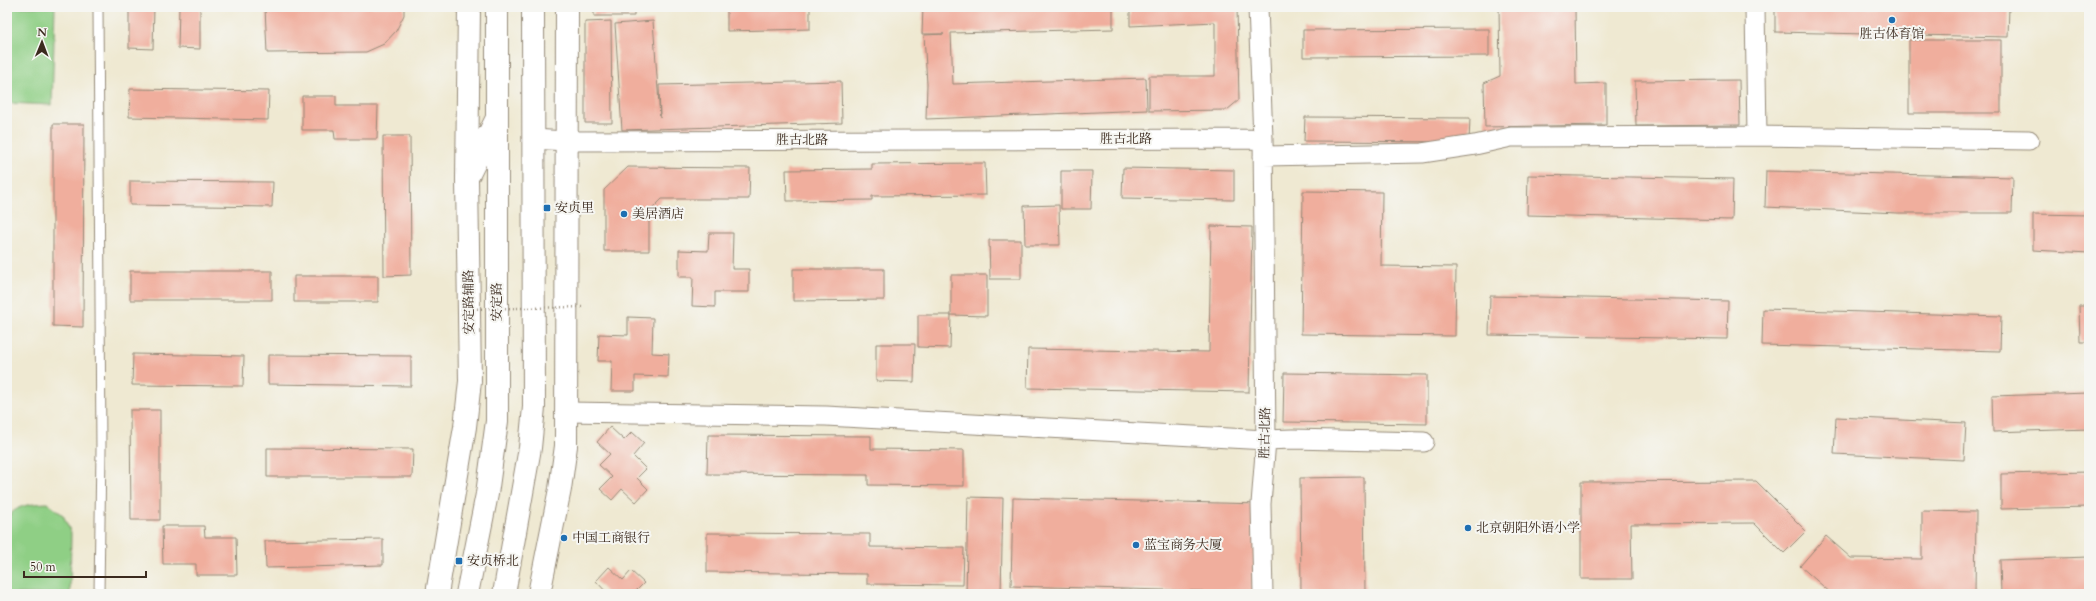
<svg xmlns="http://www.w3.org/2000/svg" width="2096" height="601" font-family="Cardo,'Noto Serif SC',serif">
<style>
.green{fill:#8fcf85;stroke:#657c52}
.building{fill:#f0ae9d}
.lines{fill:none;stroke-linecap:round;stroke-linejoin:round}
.lane-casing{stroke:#958a78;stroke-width:11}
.street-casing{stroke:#958a78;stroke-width:21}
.secondary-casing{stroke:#958a78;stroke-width:24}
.primary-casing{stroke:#958a78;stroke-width:24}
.lane{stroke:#fff;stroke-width:9}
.street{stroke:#fff;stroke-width:19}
.secondary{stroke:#fff;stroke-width:22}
.primary{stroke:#fff;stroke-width:22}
.path-bridge{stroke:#958a78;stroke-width:2.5;stroke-dasharray:1 3;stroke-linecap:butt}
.poi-dot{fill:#1f6fb2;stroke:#f6f6f2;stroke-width:1.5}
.labels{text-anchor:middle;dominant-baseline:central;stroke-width:4;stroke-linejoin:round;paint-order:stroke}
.poi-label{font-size:13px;fill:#3b2a1e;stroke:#f6f6f2;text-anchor:start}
.street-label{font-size:13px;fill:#3b2a1e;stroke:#f6f6f2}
</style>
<rect width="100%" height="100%" fill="#f6f6f2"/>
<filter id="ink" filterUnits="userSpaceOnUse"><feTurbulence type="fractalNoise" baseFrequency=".025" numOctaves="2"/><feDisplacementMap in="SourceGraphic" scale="8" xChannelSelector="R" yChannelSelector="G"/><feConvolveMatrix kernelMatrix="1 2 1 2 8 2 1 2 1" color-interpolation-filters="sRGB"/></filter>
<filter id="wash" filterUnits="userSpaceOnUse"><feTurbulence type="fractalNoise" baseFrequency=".012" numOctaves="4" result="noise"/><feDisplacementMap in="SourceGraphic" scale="16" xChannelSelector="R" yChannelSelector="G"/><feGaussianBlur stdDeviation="0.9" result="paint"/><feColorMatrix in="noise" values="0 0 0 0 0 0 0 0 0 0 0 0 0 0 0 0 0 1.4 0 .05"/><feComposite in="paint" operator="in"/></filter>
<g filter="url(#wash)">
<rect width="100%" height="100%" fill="#efe9d2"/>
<path class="green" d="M7,7H55L52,105L7,103Z
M47,503L63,515L71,533L70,594H7V520C14,504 33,504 47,503Z"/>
<g id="blocks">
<path class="building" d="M129,7H154L153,49L129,48Z
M179,7H200V49L178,48Z
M265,7H404V15L396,31L384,44L366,52L267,53Z
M594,7H634V16H594Z
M810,7V29L727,31V9Z
M923,7H1113V29L951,33L953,84L1146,78L1147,110L926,119L927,84L924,35L944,34H922Z
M1130,7H1237L1239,100L1227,110L1149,111V76H1215V22L1130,26Z
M1499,7H1575L1576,84L1606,83V125L1485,127L1484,83L1500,76Z
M1775,7H2009L2008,37L1775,32Z
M611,21L612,123H585V22Z
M653,21L660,118L659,85L841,81L842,123L622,130L615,24Z
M1489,29V56L1303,57V30Z
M1909,40H2001V113H1909Z
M1739,80L1740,125L1636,126L1635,81Z
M130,89L269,91L268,120L129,117Z
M302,96H336V106H378L377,139H335L334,130H302Z
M1305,117L1470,118L1469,142L1304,141Z
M53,124H84L83,327L53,326Z
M383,136H410L411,275L384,276Z
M985,163L986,195L872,196V200L787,201L786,170L872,169V164Z
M628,167L750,168L749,199H662L649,212V251H604V190Z
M1123,168L1234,170V200L1122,198Z
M1061,171H1092L1091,209H1061Z
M1766,171L2013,177L2012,213H1898L1765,207Z
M1528,175L1733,179L1732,220L1527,215Z
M130,181L273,182L272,207L130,205Z
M1303,191L1382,192L1381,266L1456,267L1455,336L1301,334Z
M1059,205L1060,245H1025L1024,206Z
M2033,214L2089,215V253L2033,250Z
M1211,226L1252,227L1249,392L1027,388L1028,349L1209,352Z
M709,233H733L732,269H749V292H715V307L692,306L693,277H679V250L708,251Z
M989,240H1021V279H990Z
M793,269H884V300L793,301Z
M130,271H272V300H130Z
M951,275H987V316L951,315L950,348L918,347V315H951Z
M294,276H378V302H294Z
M1490,296L1728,301L1727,339L1489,335Z
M2079,306H2089V342H2080Z
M1763,309L2001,316L2000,351L1762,345Z
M628,317L653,318L652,353L669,354L668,377L635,376V391H611L612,361H598L599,334L628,335Z
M876,344H915L914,382L876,381Z
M133,354L244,356L243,386L132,385Z
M268,355L411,356V386L268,384Z
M1284,373L1427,375V424L1283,422Z
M2089,393V429L1993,432L1992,396Z
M130,410H160V520H131Z
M1836,417L1966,423L1964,460L1834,454Z
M610,427L624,440L632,432L644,443L633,456L646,469L637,478L648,489L636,502L622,489L612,500L600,489L612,477L599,465L610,454L597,442Z
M708,435L871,436V449L964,450V486L868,485V475L707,474Z
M267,448L413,449L412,477H267Z
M2089,472V507L2001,509V474Z
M1364,477L1365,594H1301L1300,478Z
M1756,481L1806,531L1784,553L1754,523L1631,524L1632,579H1581V482Z
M968,497L1003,498L1001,594H966Z
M1013,498L1261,504L1259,594H1203V591L1011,586Z
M1922,511L1976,512L1975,594H1832L1800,566L1826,536L1851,558L1922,559Z
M162,526H204L205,537H236L237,575H196V564H163Z
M707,533L870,534V547L964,548L963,585L867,584V574L707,572Z
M383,539V565L266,568L265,541Z
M2089,557V592L2001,594L2000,560Z
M609,567L623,580L631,571L644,583L633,594H608L596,581Z"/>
</g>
</g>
<g filter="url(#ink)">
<use href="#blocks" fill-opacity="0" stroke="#958a78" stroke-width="1"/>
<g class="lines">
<defs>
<path id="lane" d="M98,7L101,450L99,594"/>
<path id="street" d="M1258,7L1263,139
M1757,136L2029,140
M533,139L566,141L1263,139L1266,440L1261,504L1263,594
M1263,156L1422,153L1475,145L1511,137L1757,136L1755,7
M567,412L826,416L1266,440L1292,439L1424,442"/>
<path id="secondary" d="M469,174L496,120
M437,594L465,427L470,381L467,179L469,7
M539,594L560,489L566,446L567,7"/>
<path id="primary" d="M467,594L487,494L497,421V7
M504,594L530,448L534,407L533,7"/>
</defs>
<use href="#lane" class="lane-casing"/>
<use href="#street" class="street-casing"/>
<use href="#secondary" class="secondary-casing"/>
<use href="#primary" class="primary-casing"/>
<use href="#lane" class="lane"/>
<use href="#street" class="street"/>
<use href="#secondary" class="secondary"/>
<use href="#primary" class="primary"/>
<path class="path-bridge" d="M461,309L582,307"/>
</g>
</g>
<g class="poi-dot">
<circle cx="1892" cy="20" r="4"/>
<rect x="543" y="204" width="8" height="8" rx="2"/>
<circle cx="624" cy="214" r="4"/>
<circle cx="1468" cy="528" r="4"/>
<circle cx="564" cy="538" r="4"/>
<circle cx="1136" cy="545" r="4"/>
<rect x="455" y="557" width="8" height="8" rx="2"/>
</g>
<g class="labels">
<g class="poi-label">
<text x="1892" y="34" text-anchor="middle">胜古体育馆</text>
<text x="555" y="208">安贞里</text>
<text x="632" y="214">美居酒店</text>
<text x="1476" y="528">北京朝阳外语小学</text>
<text x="572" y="538">中国工商银行</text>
<text x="1144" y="545">蓝宝商务大厦</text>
<text x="467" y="561">安贞桥北</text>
</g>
<g class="street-label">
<text x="1126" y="139">胜古北路</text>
<text x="802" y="140">胜古北路</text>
<text transform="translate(469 302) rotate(-91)">安定路辅路</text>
<text transform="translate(497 302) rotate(-90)">安定路</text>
<text transform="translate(1265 433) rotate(-89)">胜古北路</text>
</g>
</g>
<rect width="2096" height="601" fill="none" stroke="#f6f6f2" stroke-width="24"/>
<g transform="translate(42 42) rotate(1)" stroke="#f6f6f2" stroke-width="3" paint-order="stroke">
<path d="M0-3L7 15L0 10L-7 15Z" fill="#3b2a1e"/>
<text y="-6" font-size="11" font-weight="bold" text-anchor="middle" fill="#3b2a1e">N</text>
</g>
<path d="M24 571v6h122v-6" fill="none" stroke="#3b2a1e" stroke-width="2"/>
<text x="30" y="571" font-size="12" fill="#3b2a1e" stroke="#f6f6f2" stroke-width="3" paint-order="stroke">50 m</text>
</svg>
